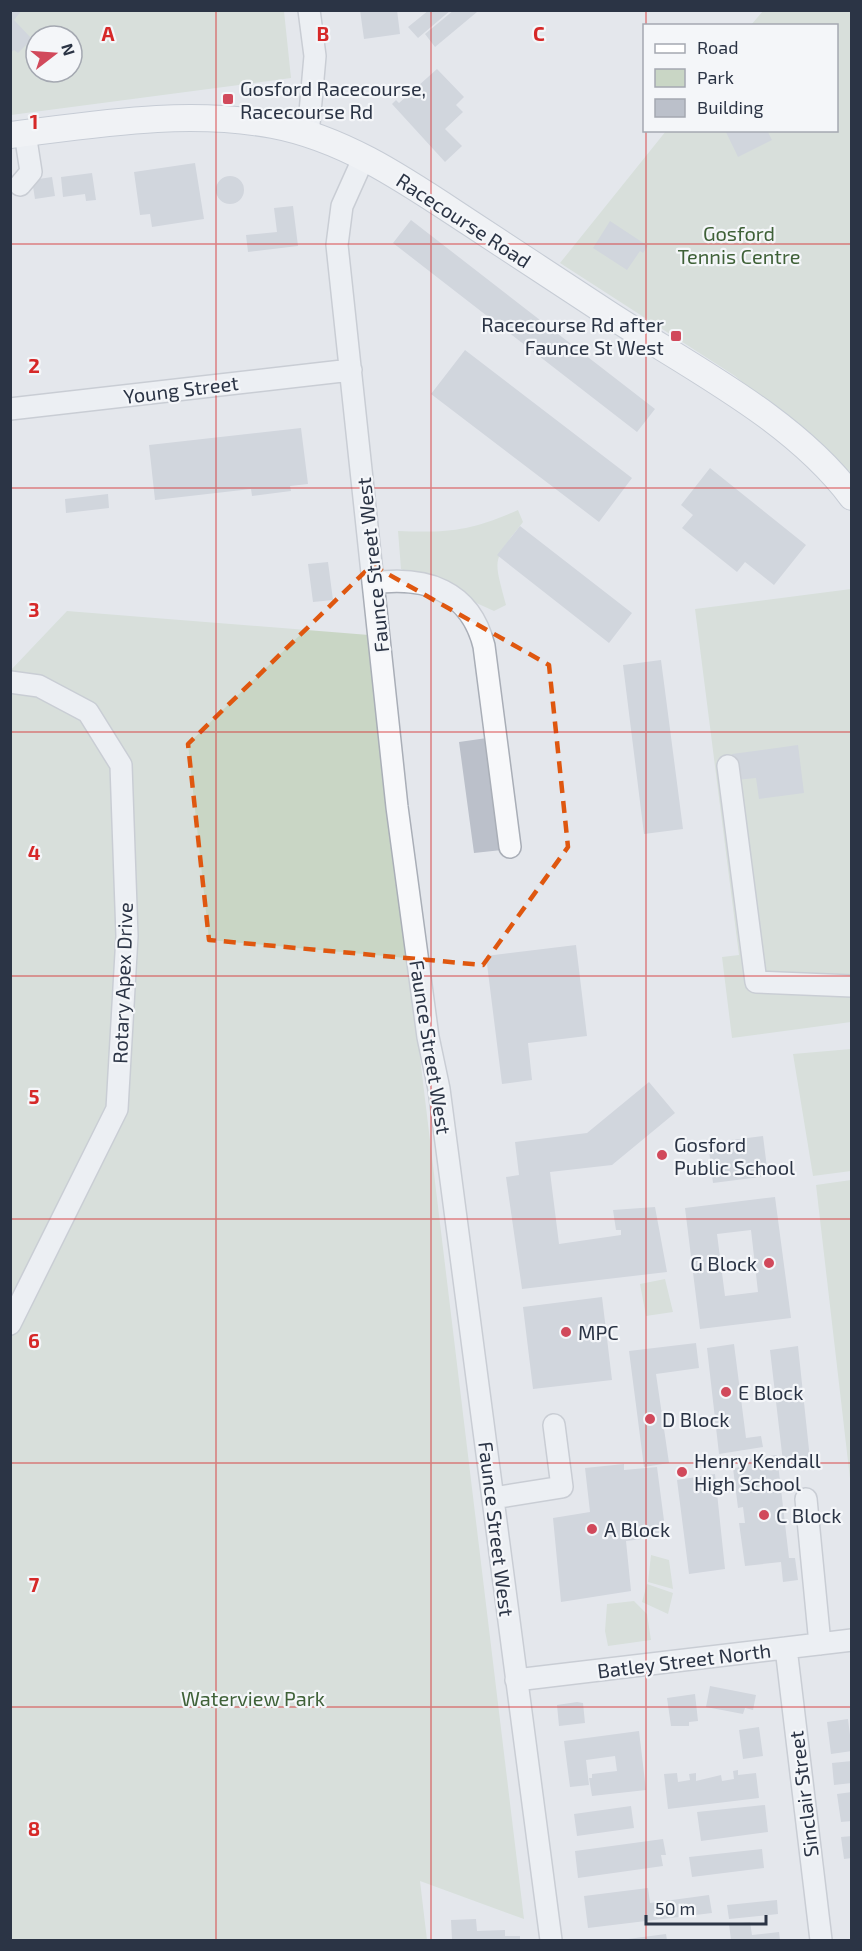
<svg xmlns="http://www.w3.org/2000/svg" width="862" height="1951" font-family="'Exo 2',sans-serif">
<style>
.green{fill:#c9d6c5;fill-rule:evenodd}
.building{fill:#bbc0ca;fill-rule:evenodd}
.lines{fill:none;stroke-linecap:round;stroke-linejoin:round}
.minor-casing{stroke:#a9aeb7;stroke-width:24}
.major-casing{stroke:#a3abb8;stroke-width:28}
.minor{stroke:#f7f8fa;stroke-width:21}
.major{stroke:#fff;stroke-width:26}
.marked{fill:none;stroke:#df570f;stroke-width:4.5;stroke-dasharray:12 8;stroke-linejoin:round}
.grid{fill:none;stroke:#d62828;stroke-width:1.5;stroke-opacity:0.55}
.poi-dot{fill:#d1495b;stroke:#f4f6f9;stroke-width:2}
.labels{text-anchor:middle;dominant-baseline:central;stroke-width:4.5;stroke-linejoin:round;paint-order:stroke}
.poi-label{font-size:20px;fill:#2b3445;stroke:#f4f6f9;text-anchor:start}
.street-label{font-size:20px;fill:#2b3445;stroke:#f4f6f9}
.park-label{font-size:20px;fill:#3f6138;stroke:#f4f6f9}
.grid-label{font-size:20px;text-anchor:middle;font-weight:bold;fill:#d62828;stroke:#f4f6f9;stroke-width:4.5;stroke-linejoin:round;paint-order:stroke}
</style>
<rect width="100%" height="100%" fill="#e4e7ec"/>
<path class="green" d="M10,11H284L291,78L11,115ZM36,36H72V72H36Z
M763,11H851V473L735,376L560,263L666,131L836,130V26L751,25Z
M518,510L523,522C492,562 493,556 506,605L494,611L401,569L398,531C448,533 471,531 518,510Z
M851,589V1022L732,1038L722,957L739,955L695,609Z
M67,611L369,635L524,1919L420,1881L427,1940H11L10,671Z
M851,1049V1171L813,1176L793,1054Z
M851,1180H852L851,1487L816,1185Z
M665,1279L673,1312L646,1316L640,1284Z
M651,1555L669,1560L673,1589L648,1582Z
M647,1584L673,1593L668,1614L642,1602Z
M634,1601L647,1614L651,1640L608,1646L605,1631L607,1604Z"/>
<path class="building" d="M10,10H22L14,20L32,39L18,53L14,50L10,53Z
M360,10H397L400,34L364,39Z
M429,10H451L418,38L408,27Z
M454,10L477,12L435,47L425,34Z
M437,69L464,97L456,105L463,112L445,129L462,146L445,162L392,104L396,100L399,103Z
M725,130H767L772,140L738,157Z
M195,163L204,219L152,227L150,214L140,215L134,172Z
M92,173L96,200L86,201L85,194L63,197L61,177Z
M216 190a14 14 0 1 1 28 0a14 14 0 1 1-28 0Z
M52,177L55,196L35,199L32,180Z
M293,206L298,246L248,252L246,235L277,232L274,208Z
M411,220L655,409L637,432L393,243Z
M610,221L648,246L643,253L640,251L627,270L593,248Z
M465,350L632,478L599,522L431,394Z
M301,428L308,484L290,486L291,491L252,496L251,489L155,500L149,445Z
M710,468L806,545L774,585L745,562L737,572L682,528L693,515L681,505Z
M108,494L109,508L66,513L65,499Z
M520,526L632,613L609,643L497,555Z
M328,562L333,600L313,602L308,564Z
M661,660L683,829L644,834L623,665Z
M487,738L502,850L474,853L459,742Z
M798,745L804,793L759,799L756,778L735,780L732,754Z
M576,945L587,1036L528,1043L532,1080L502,1084L486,956Z
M649,1082L675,1113L612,1165L550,1172L559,1244L621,1235V1230H616L613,1210L655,1207L667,1272L522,1289L506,1177L519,1175L515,1142L587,1133Z
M763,1136L768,1176L713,1183L708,1143Z
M775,1197L791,1318L700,1329L685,1208ZM751,1230L758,1292L725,1296L717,1234Z
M602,1297L612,1380L533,1389L523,1307Z
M696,1343L699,1368L656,1374L669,1463L644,1467L629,1351Z
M734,1344L746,1438L761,1436L763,1447L719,1454L707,1348Z
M798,1346L810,1459L783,1462L770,1350Z
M777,1455L789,1558H795L798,1580L783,1582L781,1562L745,1566L739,1523H745L743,1507L738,1508L733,1468L741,1467L740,1460Z
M624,1464V1470L657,1467L666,1536L626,1541L631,1591L561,1602L553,1518L590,1512L585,1468Z
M715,1474L725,1569L689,1574L677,1480Z
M710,1686L756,1695L753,1710L745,1708L743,1714L706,1707Z
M695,1694L698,1721L689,1722V1726H671L667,1698Z
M577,1702L583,1703L585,1723L559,1726L557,1705Z
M848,1719L852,1751L831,1754L827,1722Z
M759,1727L763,1756L743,1759L739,1730Z
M639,1731L646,1790L592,1796L589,1778H592V1774L617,1771L615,1756L586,1760L589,1785L570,1787L564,1741Z
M852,1761V1783L834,1785L832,1763Z
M738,1770V1775L756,1773L759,1798L668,1809L664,1774L677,1773L678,1782L690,1780L689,1774L696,1773V1781L721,1775L722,1781L734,1779L733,1771Z
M852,1792V1821L841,1822L837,1794Z
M765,1805L768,1832L701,1841L697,1812Z
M631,1806L634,1828L577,1836L574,1814Z
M852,1836V1858L844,1859L841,1837Z
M663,1839L666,1855H661L663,1866L578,1878L575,1851Z
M762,1849L764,1868L692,1877L689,1857Z
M648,1888L650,1903L709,1895L712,1913L588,1928L584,1896Z
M777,1900L778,1914L729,1919L727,1905Z
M476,1919L477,1931L505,1930V1936H520V1940H452L451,1920Z
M750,1922L752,1935L779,1932L780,1940H731L729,1924Z
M666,1934L667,1940H628V1939Z"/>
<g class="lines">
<defs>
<path id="minor" d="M308,135L315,56L309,10
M364,157L342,206L337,245L397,807L428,1037L439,1089L551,1940
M20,185L31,172L25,133
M10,409L351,370
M373,583C426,576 470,590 484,646L510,847
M10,682L39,686L88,712L121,765L127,936L117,1109L10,1324
M728,766L756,982L852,986
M493,1498L562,1487L554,1425
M806,1499L820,1644
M786,1648L821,1940
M516,1680L852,1640"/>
<path id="major" d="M10,135C98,124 186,109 273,125C347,139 409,183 470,223C516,253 561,283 607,313C688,366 793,418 852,497"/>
</defs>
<use href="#minor" class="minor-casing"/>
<use href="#major" class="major-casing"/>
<use href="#minor" class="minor"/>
<use href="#major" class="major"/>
</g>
<path d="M0 0H862V1951H0ZM372,565L549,665L568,847L483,965L209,940L188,744Z" fill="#e4e7ec" fill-opacity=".55" fill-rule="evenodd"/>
<path class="marked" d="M372,565L549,665L568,847L483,965L209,940L188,744Z"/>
<path class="grid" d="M216,10V1940M431,10V1940M646,10V26M646,130V1940M10,244H852M10,488H852M10,732H852M10,976H852M10,1219H852M10,1463H852M10,1707H852"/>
<g class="poi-dot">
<rect x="222" y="93" width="12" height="12" rx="3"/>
<rect x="670" y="330" width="12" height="12" rx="3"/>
<circle cx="662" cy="1155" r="6"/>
<circle cx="769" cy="1263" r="6"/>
<circle cx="566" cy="1332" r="6"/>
<circle cx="726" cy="1392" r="6"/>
<circle cx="650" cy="1419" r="6"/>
<circle cx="682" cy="1472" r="6"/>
<circle cx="764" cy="1515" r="6"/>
<circle cx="592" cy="1529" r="6"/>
</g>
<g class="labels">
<g class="poi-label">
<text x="240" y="88">Gosford Racecourse,<tspan x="240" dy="23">Racecourse Rd</tspan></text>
<text x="664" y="324" text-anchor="end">Racecourse Rd after<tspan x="664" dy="23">Faunce St West</tspan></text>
<text x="674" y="1144">Gosford<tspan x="674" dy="23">Public School</tspan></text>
<text x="757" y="1263" text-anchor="end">G Block</text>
<text x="578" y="1332">MPC</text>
<text x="738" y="1392">E Block</text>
<text x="662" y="1419">D Block</text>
<text x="694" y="1460">Henry Kendall<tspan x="694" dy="23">High School</tspan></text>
<text x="776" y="1515">C Block</text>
<text x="604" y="1529">A Block</text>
</g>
<g class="street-label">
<text transform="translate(464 220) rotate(33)">Racecourse Road</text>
<text transform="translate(181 389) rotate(-7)">Young Street</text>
<text transform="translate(372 565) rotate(-96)">Faunce Street West</text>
<text transform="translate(122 983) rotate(-88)">Rotary Apex Drive</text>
<text transform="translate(431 1047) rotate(81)">Faunce Street West</text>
<text transform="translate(497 1529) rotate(83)">Faunce Street West</text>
<text transform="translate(684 1660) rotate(-7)">Batley Street North</text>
<text transform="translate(803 1794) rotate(-97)">Sinclair Street</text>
</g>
<g class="park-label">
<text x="739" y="233">Gosford<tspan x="739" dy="23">Tennis Centre</tspan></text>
<text x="253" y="1698">Waterview Park</text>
</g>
</g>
<g class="grid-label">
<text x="108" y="41">A</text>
<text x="323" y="41">B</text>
<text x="539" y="41">C</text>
<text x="34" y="129">1</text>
<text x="34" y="373">2</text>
<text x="34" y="617">3</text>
<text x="34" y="860">4</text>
<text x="34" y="1104">5</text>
<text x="34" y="1348">6</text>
<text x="34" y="1592">7</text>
<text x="34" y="1836">8</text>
</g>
<rect width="862" height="1951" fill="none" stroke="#2b3445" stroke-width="24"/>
<rect x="643" y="24" width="195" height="108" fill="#f4f6f9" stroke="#a4a8b1" stroke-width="1.5"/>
<rect x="655" y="44" width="30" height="9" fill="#ffffff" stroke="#a4a8b1" stroke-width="1.5"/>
<text x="697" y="54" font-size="18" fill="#2b3445">Road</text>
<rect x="655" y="69" width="30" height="18" fill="#c9d6c5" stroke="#a4a8b1" stroke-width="1.5"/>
<text x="697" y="84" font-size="18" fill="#2b3445">Park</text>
<rect x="655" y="99" width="30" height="18" fill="#bbc0ca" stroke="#a4a8b1" stroke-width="1.5"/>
<text x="697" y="114" font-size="18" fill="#2b3445">Building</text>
<g transform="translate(54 54) rotate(73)"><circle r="28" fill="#f4f6f9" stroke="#a4a8b1" stroke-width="1.5"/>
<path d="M0-4.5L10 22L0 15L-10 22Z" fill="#d1495b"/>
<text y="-9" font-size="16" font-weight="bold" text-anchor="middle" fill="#2b3445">N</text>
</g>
<path d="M646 1915v9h120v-9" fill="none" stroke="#2b3445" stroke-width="3"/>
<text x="655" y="1915" font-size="18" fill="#2b3445" stroke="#f4f6f9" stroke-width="4.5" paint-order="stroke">50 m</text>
</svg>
